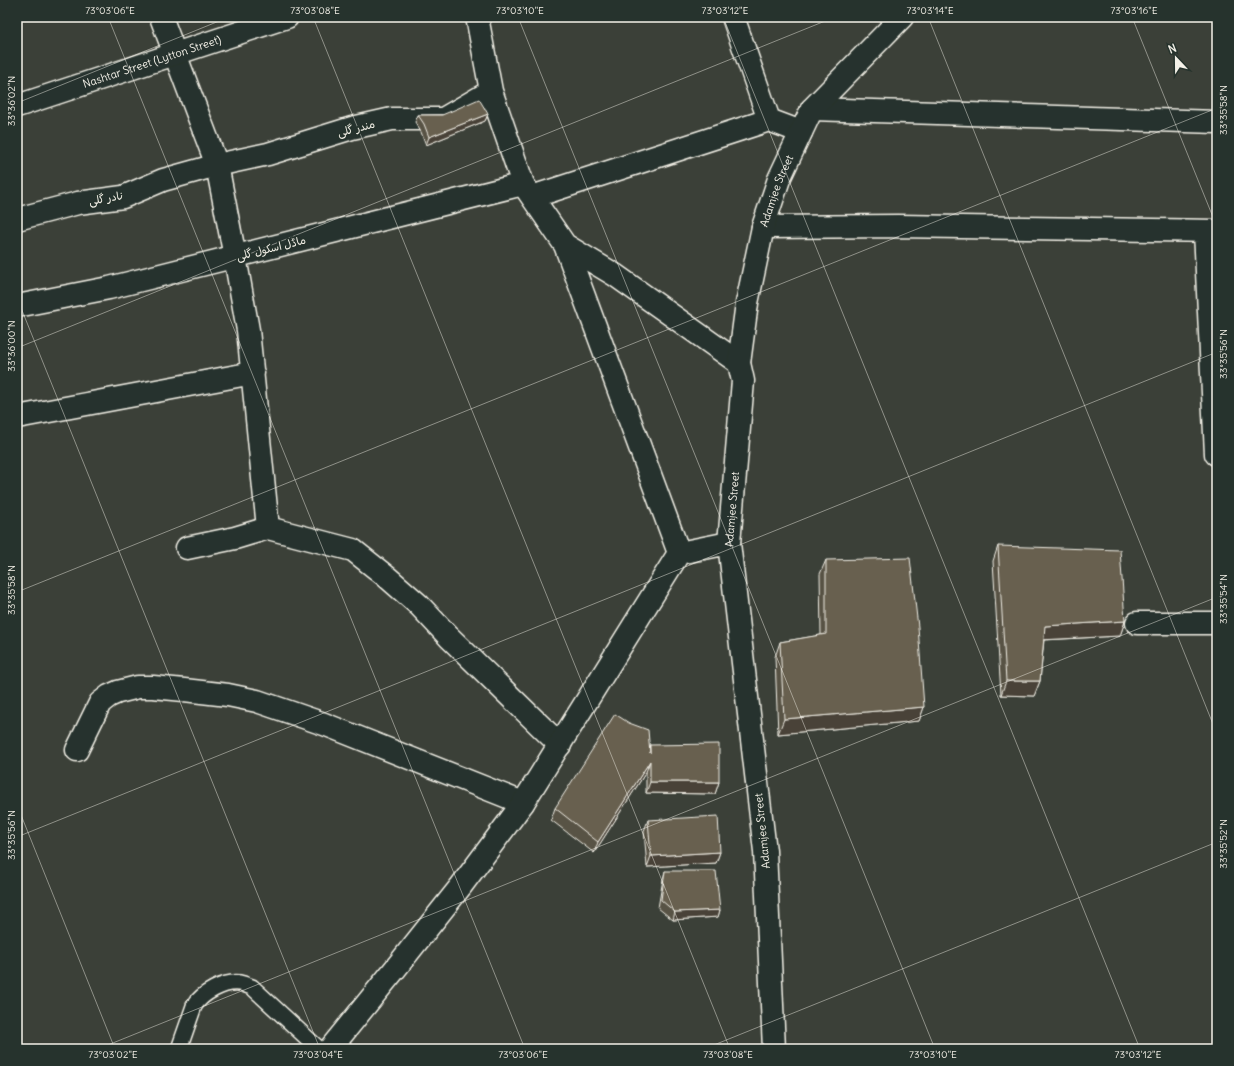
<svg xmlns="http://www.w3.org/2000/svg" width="1234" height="1066" font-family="Delius,'Playpen Sans Arabic',sans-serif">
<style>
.built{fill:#3a4038}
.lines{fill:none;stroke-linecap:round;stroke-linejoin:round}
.lane-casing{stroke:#f4f1e8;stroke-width:18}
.street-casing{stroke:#f4f1e8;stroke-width:25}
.secondary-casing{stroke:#f4f1e8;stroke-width:25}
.lane{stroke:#26332d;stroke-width:15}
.street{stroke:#26332d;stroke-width:22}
.secondary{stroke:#26332d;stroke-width:22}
.wall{fill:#595345;stroke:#f4f1e8}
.shaded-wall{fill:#484338;stroke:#f4f1e8}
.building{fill:#676050;stroke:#f4f1e8}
.ticks{fill:none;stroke:#f4f1e8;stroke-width:1;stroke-opacity:0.45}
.labels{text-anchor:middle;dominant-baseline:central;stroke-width:3.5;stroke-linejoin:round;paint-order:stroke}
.street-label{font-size:11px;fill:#f4f1e8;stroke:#26332d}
.neatline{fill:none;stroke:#f4f1e8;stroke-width:1.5}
.ticks-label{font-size:10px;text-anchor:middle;fill:#f4f1e8}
</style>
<rect width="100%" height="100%" fill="#26332d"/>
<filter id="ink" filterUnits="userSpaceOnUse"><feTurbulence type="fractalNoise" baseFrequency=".025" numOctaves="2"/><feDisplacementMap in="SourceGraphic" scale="8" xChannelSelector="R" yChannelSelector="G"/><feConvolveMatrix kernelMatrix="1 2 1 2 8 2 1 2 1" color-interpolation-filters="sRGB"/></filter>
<g filter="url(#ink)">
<path class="built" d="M17,17H1217V1049H17Z"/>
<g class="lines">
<defs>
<path id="lane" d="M179,1049L194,1006C202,993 224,981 240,983C245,984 248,986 252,987L319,1049"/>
<path id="street" d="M161,17L217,165L235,257L248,330L268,528
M477,17L491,91L523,184L565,245L615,275L739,363
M733,17L769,120
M812,109L1217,122
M532,197L769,120L801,132
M17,219L78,203L123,197L163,180L217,165L268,154L352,128L392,119H443L491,91
M763,227L898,226L1217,231
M1205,231L1216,454
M565,245L679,553
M17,306L109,288L523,184
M17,417L253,373
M187,548L235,538L268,528L353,550L387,577L419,605L449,637L560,745
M1137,623H1217
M77,750L100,703L109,696L118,692L138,687H153L184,690L228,695L257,701L324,724L523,803"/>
<g id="secondary">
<path id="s1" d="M17,106L287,17"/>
<path d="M330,1049L395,969L461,886L523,803L679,553L729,543"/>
<path id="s2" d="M774,1049L765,851L729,543L743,381L739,363L747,303L763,227L779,179L812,109L902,17"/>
</g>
</defs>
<use href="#lane" class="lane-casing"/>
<use href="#street" class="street-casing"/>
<use href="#secondary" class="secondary-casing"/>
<use href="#lane" class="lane"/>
<use href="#street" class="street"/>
<use href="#secondary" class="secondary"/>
</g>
<path class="wall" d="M488,114L485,121L426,145L421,132L415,122L418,115Z
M998,546L1125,621L1120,636L1044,640L1040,681L1034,696L1001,695L993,561Z
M826,560L924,707L919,721L778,734L775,657L780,642L821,635L820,574Z
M650,745L719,782L715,794L646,793V772L594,853L551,820L555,808L649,748Z
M648,820L720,852L716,863L647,867L644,831Z
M665,871L720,910L718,917L673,920L658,908L663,879Z"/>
<path class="shaded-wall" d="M488,114L485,121L426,145L429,137Z
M1125,621L1120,636L1040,640L1045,626Z
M1006,681H1040L1034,696L1001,695Z
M924,707L919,721L778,734L784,719Z
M650,761L646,772L594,853L598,842Z
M650,782H719L715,794L646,793Z
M720,852L716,863L647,867L651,856Z
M720,910L718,917L673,920L675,912Z"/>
<path class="building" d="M479,99L488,114L429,137L424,124L418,115H442L454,110Z
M998,546L1120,550L1125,621L1045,626L1040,681H1006Z
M910,558L918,627L924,707L784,719L780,642L826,634V560Z
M615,714L629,723L648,730L650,753V745L719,744V782H650V761L598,842L555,808Z
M718,816L720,852L651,856L648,820Z
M665,871H716L720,910L675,912L661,900Z"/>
</g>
<path class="ticks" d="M108,17L525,1049M313,17L730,1049M518,17L935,1049M723,17L1140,1049M928,17L1217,734M1132,17L1217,227M17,103L229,17M17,298L320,1049M17,348L835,17M17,592L1217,108M17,805L115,1049M17,837L1217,352M98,1049L1217,597M704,1049L1217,842"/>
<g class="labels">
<g class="street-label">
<text stroke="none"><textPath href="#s1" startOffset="142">Nashtar Street (Lytton Street)</textPath></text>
<text transform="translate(356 128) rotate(-14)">مندر گلی</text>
<text stroke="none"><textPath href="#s2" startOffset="866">Adamjee Street</textPath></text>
<text transform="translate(106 198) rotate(-10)">نادر گلی</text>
<text transform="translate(271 248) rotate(-14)">ماڈل اسکول گلی</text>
<text stroke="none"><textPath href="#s2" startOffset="542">Adamjee Street</textPath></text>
<text transform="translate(762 831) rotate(-96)">Adamjee Street</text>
</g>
</g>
<rect width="1234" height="1066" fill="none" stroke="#26332d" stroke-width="44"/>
<g transform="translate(1176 58) rotate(338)" stroke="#26332d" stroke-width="3" paint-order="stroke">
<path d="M0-3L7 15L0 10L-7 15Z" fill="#f4f1e8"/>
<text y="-6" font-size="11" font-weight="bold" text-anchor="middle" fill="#f4f1e8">N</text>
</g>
<rect x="22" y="22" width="1190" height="1022" class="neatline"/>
<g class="ticks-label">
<text x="110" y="14">73°03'06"E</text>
<text x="315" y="14">73°03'08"E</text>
<text x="520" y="14">73°03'10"E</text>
<text x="725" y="14">73°03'12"E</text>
<text x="930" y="14">73°03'14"E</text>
<text x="1134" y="14">73°03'16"E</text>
<text transform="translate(11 101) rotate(-90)" y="4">33°36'02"N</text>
<text transform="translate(1223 110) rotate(-90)" y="4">33°35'58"N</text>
<text transform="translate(11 346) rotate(-90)" y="4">33°36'00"N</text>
<text transform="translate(1223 354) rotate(-90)" y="4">33°35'56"N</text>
<text transform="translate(11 590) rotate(-90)" y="4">33°35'58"N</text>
<text transform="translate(1223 599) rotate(-90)" y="4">33°35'54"N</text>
<text transform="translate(11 835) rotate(-90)" y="4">33°35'56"N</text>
<text transform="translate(1223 844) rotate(-90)" y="4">33°35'52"N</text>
<text x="113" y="1058">73°03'02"E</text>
<text x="318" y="1058">73°03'04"E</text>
<text x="523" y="1058">73°03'06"E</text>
<text x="728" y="1058">73°03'08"E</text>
<text x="933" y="1058">73°03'10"E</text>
<text x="1138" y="1058">73°03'12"E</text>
</g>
</svg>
